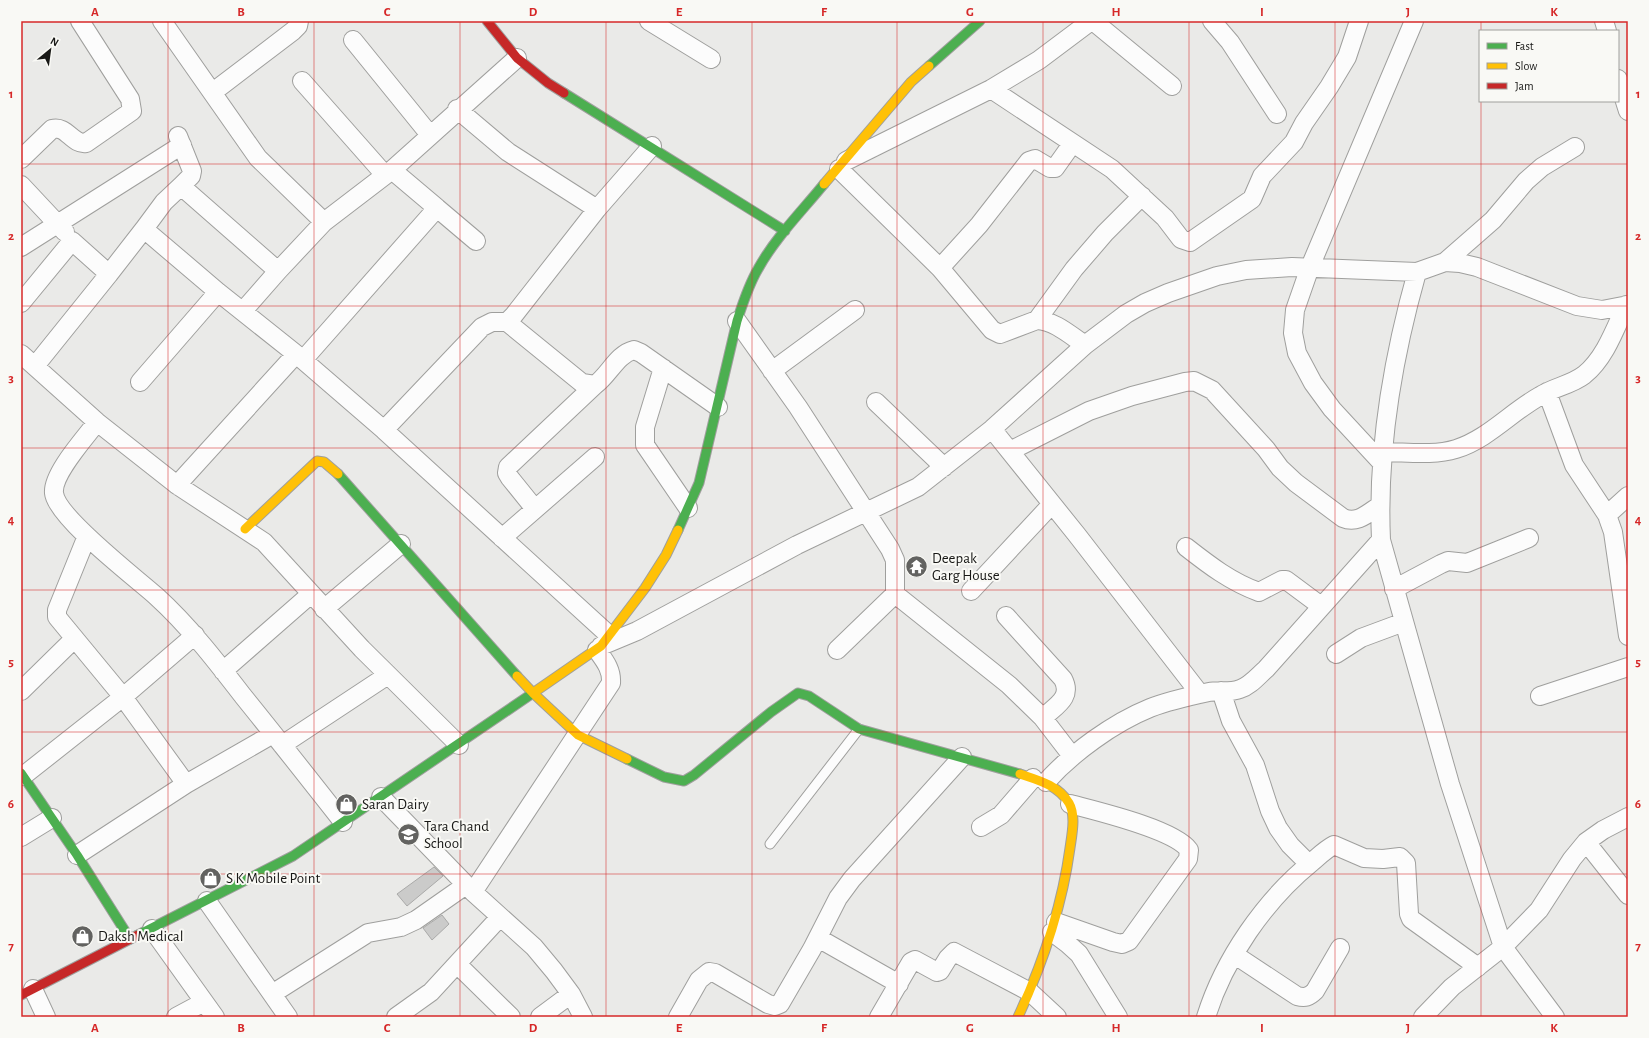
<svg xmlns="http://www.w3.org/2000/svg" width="1649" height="1038" font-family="'Alegreya Sans',sans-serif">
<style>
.building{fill:#cbcbca;stroke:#aaaaa9}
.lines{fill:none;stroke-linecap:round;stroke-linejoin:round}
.lane-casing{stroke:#9f9f9d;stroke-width:11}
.street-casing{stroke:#9f9f9d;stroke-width:20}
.fast-casing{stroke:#9f9f9d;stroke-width:11}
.slow-casing{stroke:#9f9f9d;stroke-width:11}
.jam-casing{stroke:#9f9f9d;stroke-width:11}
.lane{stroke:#fcfcfc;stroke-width:9}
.street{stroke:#fcfcfc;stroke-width:18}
.fast{stroke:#4caf50;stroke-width:9}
.slow{stroke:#ffc107;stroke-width:9}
.jam{stroke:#c62828;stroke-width:9}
.grid{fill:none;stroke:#d62828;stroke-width:1;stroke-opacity:0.55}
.labels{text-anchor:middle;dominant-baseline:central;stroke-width:4;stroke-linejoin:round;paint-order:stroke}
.poi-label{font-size:15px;fill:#181816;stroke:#f9f9f5;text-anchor:start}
.neatline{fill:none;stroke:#d62828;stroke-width:1.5}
.grid-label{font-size:13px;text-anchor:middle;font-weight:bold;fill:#d62828}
</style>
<rect width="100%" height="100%" fill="#eaeae8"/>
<path class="building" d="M434,867L443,876L407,906L397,894Z
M442,915L449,924L432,940L423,928Z"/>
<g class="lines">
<defs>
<path id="lane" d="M770,844L859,729"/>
<path id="street" d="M162,21L258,158L324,222
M649,21L711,59
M1093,21L1172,86
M1212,21L1230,42L1277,114
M1604,21L1607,31
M353,40L430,135
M1618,79L1628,111
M302,81L385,175
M991,89L1112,169L1165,218L1181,239L1190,242L1252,199L1262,176L1294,142L1304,123L1329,87L1347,57L1359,21
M213,92L293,31L298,26L299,21
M457,109L508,152L597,209
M178,136L192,171L191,176L181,186
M21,159L52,129C67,125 72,145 86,143L132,111L130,99L80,21
M846,161L991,89L1039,60L1091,21
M839,169L940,268L992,330L1000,334L1037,320C1055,321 1070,335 1085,345
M21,185L65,232
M437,208L476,241
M144,229L164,202L181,186L278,271
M21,247L182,145
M1445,262L1493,220L1526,181L1542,167L1575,147
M940,268L979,225L1029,161L1035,159L1050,168H1055L1072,144
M1417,272C1393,357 1377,451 1381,540L1450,784L1503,947L1555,1017
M21,303L72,241L109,274L144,229L218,292L296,354L384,430L610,636
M243,311L278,271L324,222L392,170L517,58
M1037,320L1074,269L1105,233L1142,196
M737,321L798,407L890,549L895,560V594L1009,685L1042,717L1072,756
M507,322L582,383L595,385C609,375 617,354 634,350L641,353L718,407
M21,354L97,422L177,485L264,542L362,649L459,745
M303,360L437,208L392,170
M35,366L109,274
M663,368L645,427V445L688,508
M772,371L855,310
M140,382L218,292
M1547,392L1574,465L1607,515L1613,532L1628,636
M876,402L944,467
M97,422C85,438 52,474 54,493C56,517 136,578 156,596C189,626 216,661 243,696C277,738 310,780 343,822
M992,429L1077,535L1200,694
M384,430L482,327L492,322H507L514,315L597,209L652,146
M1010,451L1089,411L1132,396L1185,382L1194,381L1212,390L1266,449L1280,468L1296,483L1343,518C1357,524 1367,514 1379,506
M1383,452C1406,452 1433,456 1456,449C1488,439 1511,412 1540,396C1554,387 1571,385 1584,375C1605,358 1615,329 1626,305
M1381,462L1332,409L1313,383L1297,353L1293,333L1295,310L1310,267L1414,21
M177,485L296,354
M535,509L510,478L507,473L508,467L595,385
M1607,515L1628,496
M502,538L595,457
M1186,547C1209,565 1231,582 1259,592L1282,580H1286L1321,606
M1394,589L1441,564L1448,561L1467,563L1529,538
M971,591L1052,504
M324,609L401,544
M1006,616L1063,679C1073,698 1055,706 1043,718
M601,646L637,631L797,545L918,487L992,429L1085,345L1126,314L1145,303L1168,293L1217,276L1246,270L1292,267L1417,272L1445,262L1460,263L1477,267L1577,306L1602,310L1628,305
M837,650L895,594
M1336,654L1361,638L1404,622
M223,671L311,594
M21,691L74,639
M1221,691L1231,721L1255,765L1270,811L1278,828L1290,845L1309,864
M1540,696L1628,667
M282,745L388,675
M23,776L123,697L195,635
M1046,782C1072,753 1113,723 1150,708C1168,701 1190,696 1209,692C1219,690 1230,693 1240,689C1250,686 1258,676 1266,669L1381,540
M186,784L273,734
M381,797L473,892L534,947L554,971L571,994L583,1017
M981,827L1001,815L1033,778
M21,837L52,818
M1586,842L1628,895
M77,855L186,784L123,697L57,617V610L87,536
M473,892L611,683C612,669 604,660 597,650
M207,901L288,1017
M1056,922L1113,942L1122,944L1129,941L1188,859L1189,850C1174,829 1096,811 1070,804
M152,929L215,1017
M1052,932L1068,944L1079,954L1118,1017
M818,938L899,984
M1235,955L1297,996C1305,998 1309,997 1315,991L1340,948
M457,964L511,1017
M33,989L46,1017
M272,994L368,933L401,927L416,920L466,885
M176,1017L204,1002
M396,1017L431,992L500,917
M540,1017L571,994
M678,1017L699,980L709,972L715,973L768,1004L775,1006L780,1004L812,949L838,898L852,879L962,757
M879,1017L911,962L915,960L937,972L940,971L948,958L954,952L1030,992L1057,1017
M1206,1017C1224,959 1265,900 1312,862C1319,856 1326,849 1334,845L1364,858L1383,859L1400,857L1406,863L1409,914L1411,919L1478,967
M1423,1017L1452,987L1503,947L1539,910L1572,859L1586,842L1603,830L1628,817"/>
<path id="fast" d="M929,66L980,21
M564,93L785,231
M338,474L517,676
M678,530L699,483L737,321C743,303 748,286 758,269C775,238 802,211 824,184
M627,759L664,777L684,781L694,775L771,712L798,693L809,696L859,729L1020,774
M21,773L77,855L130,939
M138,935L293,856L533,693"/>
<path id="slow" d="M824,184L911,82L929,66
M245,529L317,461L324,462L338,474
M517,676L533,693L578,735L627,759
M533,693L601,646L645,588L666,555L678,530
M1018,1017C1043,963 1062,907 1070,848C1072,834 1076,815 1069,803C1058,785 1038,780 1020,774"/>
<path id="jam" d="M487,21L517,58L548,83L564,93
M21,995L138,935"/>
</defs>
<use href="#lane" class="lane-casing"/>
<use href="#street" class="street-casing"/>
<use href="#fast" class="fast-casing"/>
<use href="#slow" class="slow-casing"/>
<use href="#jam" class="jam-casing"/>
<use href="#lane" class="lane"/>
<use href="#street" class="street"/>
<use href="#fast" class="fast"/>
<use href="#slow" class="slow"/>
<use href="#jam" class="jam"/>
</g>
<path class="grid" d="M168,21V1017M314,21V1017M460,21V1017M606,21V1017M752,21V1017M897,21V1017M1043,21V1017M1189,21V1017M1335,21V1017M1481,21V31M1481,101V1017M21,164H1628M21,306H1628M21,448H1628M21,590H1628M21,732H1628M21,874H1628"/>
<defs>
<symbol id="temple-disc" viewBox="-11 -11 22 22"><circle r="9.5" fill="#626260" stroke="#f9f9f5"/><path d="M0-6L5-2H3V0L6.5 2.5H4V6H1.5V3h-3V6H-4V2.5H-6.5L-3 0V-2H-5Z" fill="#fff"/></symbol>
<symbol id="shop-disc" viewBox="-11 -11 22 22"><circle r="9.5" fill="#626260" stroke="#f9f9f5"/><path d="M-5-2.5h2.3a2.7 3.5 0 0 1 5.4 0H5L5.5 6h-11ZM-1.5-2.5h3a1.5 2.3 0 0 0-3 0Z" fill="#fff"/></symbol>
<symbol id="school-disc" viewBox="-11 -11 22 22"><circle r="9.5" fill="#626260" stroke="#f9f9f5"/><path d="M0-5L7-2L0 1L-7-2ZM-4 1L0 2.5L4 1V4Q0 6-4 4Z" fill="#fff"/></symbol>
</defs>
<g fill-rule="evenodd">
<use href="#temple-disc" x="904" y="554" width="25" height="25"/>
<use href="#shop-disc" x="334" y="792" width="25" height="25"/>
<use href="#school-disc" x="396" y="822" width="25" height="25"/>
<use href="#shop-disc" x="198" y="866" width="25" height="25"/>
<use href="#shop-disc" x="70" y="924" width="25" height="25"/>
</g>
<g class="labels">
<g class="poi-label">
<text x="932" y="558">Deepak<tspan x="932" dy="17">Garg House</tspan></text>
<text x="362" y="804">Saran Dairy</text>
<text x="424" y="826">Tara Chand<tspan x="424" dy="17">School</tspan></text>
<text x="226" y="878">S K Mobile Point</text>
<text x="98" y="936">Daksh Medical</text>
</g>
</g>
<rect width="1649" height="1038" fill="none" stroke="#f9f9f5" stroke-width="44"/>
<rect x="1479" y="30" width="140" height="72" fill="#f9f9f5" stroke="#9f9f9c"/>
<rect x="1487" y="43" width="20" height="6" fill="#4caf50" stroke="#9f9f9c"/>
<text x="1515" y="50" font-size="12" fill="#181816">Fast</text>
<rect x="1487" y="63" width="20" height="6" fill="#ffc107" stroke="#9f9f9c"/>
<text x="1515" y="70" font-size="12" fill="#181816">Slow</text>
<rect x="1487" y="83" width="20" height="6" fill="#c62828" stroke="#9f9f9c"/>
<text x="1515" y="90" font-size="12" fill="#181816">Jam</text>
<g transform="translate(50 50) rotate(29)" stroke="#f9f9f5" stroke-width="3" paint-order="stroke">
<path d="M0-3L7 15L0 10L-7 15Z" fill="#181816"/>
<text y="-6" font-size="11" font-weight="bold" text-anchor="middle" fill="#181816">N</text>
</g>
<rect x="22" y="22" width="1605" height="994" class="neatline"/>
<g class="grid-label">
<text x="95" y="16">A</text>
<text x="241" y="16">B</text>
<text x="387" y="16">C</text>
<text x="533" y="16">D</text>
<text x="679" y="16">E</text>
<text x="824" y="16">F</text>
<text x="970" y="16">G</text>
<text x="1116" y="16">H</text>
<text x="1262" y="16">I</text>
<text x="1408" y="16">J</text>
<text x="1554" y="16">K</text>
<text x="11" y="98">1</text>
<text x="1638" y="98">1</text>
<text x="11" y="240">2</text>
<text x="1638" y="240">2</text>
<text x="11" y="382">3</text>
<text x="1638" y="382">3</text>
<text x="11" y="524">4</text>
<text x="1638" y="524">4</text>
<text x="11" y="666">5</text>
<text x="1638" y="666">5</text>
<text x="11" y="808">6</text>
<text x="1638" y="808">6</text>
<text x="11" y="950">7</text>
<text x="1638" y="950">7</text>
<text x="95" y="1032">A</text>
<text x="241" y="1032">B</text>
<text x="387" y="1032">C</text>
<text x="533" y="1032">D</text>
<text x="679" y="1032">E</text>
<text x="824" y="1032">F</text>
<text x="970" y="1032">G</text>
<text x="1116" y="1032">H</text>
<text x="1262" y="1032">I</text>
<text x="1408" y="1032">J</text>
<text x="1554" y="1032">K</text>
</g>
</svg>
